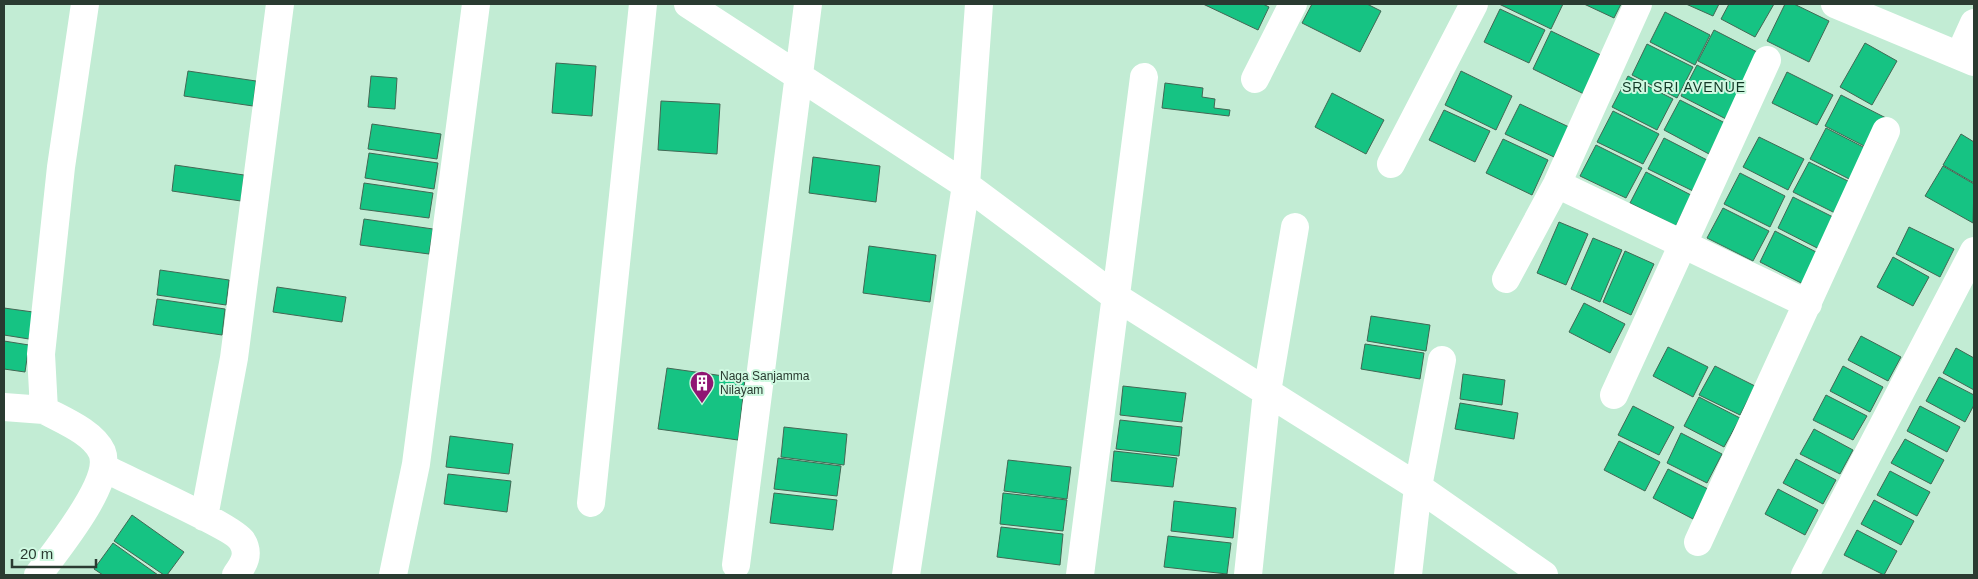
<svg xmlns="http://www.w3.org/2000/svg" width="1978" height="579" font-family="Arial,sans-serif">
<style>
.building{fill:#16c383;stroke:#426854}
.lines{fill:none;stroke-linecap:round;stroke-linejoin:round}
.street{stroke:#fff;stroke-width:28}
.labels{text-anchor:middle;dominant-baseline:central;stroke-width:4;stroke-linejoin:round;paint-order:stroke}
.poi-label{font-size:12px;fill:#2a3b31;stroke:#cff9e1;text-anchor:start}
.neighbourhood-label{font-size:14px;letter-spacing:1px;fill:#123826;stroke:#cff9e1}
</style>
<rect width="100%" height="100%" fill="#c2ecd4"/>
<path class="building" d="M1203,4H1263L1269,7L1258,30Z
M1312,4H1367L1381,11L1360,52L1302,23Z
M1499,4H1563L1551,29Z
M1584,4H1621L1614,18Z
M1686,4H1719L1713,16Z
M1729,4H1774L1755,37L1721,19Z
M1785,4H1794L1829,21L1809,62L1767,41Z
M1500,9L1545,30L1529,63L1484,42Z
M1665,12L1710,35L1695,65L1650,42Z
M1714,30L1759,53L1743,84L1698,61Z
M1551,31L1603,56L1584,94L1533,69Z
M1865,43L1897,61L1872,105L1840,87Z
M1647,44L1693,67L1677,98L1632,75Z
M556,63L596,66L592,116L552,113Z
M1697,65L1742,88L1726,119L1681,96Z
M188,71L256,81L253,106L184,96Z
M1461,71L1512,96L1496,130L1445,105Z
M1787,72L1833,95L1817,125L1772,103Z
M371,76L397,78L395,109L368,107Z
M1628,76L1673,99L1657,130L1612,107Z
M1165,83L1203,88L1202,97L1215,99L1214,108L1230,110L1229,116L1162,108Z
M1332,93L1384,120L1366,154L1315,127Z
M1841,95L1886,118L1870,149L1825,126Z
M1680,100L1725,123L1709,154L1664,130Z
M661,101L720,104L717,154L658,150Z
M1520,104L1569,127L1554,157L1505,134Z
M1444,110L1490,131L1475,162L1429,140Z
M1613,111L1659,134L1643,164L1597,142Z
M372,124L441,134L437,159L368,149Z
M1826,128L1871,151L1855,182L1810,159Z
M1961,134L1974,142V183L1943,165Z
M1759,137L1804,159L1788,190L1743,167Z
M1664,138L1709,161L1693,191L1648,169Z
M1503,139L1548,160L1532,195L1486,173Z
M1596,145L1642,168L1626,198L1580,176Z
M369,153L438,163L434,189L365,178Z
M813,157L880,166L876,202L809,193Z
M1809,162L1854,184L1839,215L1793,192Z
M175,165L244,175L241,201L172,191Z
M1943,166L1974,184L1973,223L1925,196Z
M1646,172L1691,195L1676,226L1630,203Z
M1740,173L1785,196L1770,227L1724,204Z
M364,183L433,193L429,218L360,209Z
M1793,197L1839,220L1823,251L1778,228Z
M1723,208L1769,231L1753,261L1707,238Z
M364,219L433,229L429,254L360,245Z
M1559,222L1588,234L1566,285L1537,273Z
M1909,227L1954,249L1940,277L1896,254Z
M1775,231L1820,254L1805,285L1760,262Z
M1593,238L1622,250L1600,302L1571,289Z
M869,246L936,255L930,302L863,293Z
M1625,251L1654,264L1631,315L1603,302Z
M1893,257L1929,277L1913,306L1877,287Z
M160,270L229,280L226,305L157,295Z
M277,287L346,297L342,322L273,312Z
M157,299L225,309L222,335L153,325Z
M1584,303L1625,324L1610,353L1569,332Z
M4,308L33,312L29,339L4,335Z
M1371,316L1430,325L1426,351L1367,341Z
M1861,336L1901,357L1888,381L1848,360Z
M4,341L29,345L25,372L4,369Z
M1365,344L1424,353L1420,379L1361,369Z
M1668,347L1708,367L1693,397L1653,376Z
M1956,348L1974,358V390L1943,373Z
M1715,366L1755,386L1740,415L1699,395Z
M1843,366L1883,387L1870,412L1830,391Z
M667,368L745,379L738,440L658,429Z
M1463,374L1505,380L1502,405L1460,399Z
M1939,377L1974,395V405L1965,422L1926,401Z
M1123,386L1186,393L1182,422L1120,415Z
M1826,395L1867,416L1853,440L1813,420Z
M1699,397L1740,418L1724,447L1684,426Z
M1460,403L1518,413L1514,439L1455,429Z
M1633,406L1674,427L1659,455L1618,435Z
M1920,406L1960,427L1947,452L1907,431Z
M1120,420L1182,427L1179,456L1116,449Z
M784,427L847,434L844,465L781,457Z
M1814,429L1853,450L1840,474L1800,454Z
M1681,433L1722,454L1707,483L1667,463Z
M450,436L513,444L509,474L446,467Z
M1905,439L1944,460L1931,484L1891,463Z
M1619,441L1660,462L1645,491L1604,470Z
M1114,451L1177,458L1173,487L1111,481Z
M778,458L841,466L837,496L774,489Z
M1796,459L1836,480L1823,504L1783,483Z
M1008,460L1071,467L1067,499L1004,491Z
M1668,469L1708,489L1693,519L1653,498Z
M1890,471L1930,492L1917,516L1877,495Z
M448,474L511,481L507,512L444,504Z
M1778,489L1818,510L1805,535L1765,514Z
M774,493L837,500L833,530L770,523Z
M1003,493L1067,500L1063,531L1000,524Z
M1874,500L1914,521L1901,545L1861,524Z
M1174,501L1236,508L1233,538L1171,531Z
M132,515L184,552L167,575H164L114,541Z
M1001,527L1063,534L1060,565L997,557Z
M1857,530L1897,551L1884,575L1844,555Z
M1168,536L1231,543L1227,574L1164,567Z
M113,543L158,575H103L94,569Z"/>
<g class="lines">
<path class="street" d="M688,4L966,185L1116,297L1418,487L1544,575
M1835,4L1974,62
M1960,54L1974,23
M1255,79L1293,4
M1391,164L1474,4
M1557,184L1808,304
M1506,279L1557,184L1638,4
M1614,395L1767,60
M4,407L44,410
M104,468C125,479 234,527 242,541C250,554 244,564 236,575
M591,503L643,4
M204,517L234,358L280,4
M1698,542L1886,131
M736,565L808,4
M38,575C55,552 114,481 102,452C93,432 62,420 44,410L41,354L61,167L85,4
M393,575L416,464L476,4
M906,575L966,185L979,4
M1080,575L1144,77
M1248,575L1267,392L1295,227
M1408,575L1418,487L1442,360
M1805,575L1974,251"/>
</g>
<defs>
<symbol id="building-pin" viewBox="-11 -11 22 30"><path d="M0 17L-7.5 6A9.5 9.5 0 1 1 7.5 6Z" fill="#901673" stroke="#cff9e1"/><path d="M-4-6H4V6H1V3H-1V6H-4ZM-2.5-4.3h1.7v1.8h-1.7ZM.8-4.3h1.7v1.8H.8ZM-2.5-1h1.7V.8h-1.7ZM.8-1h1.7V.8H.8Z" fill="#fff"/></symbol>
</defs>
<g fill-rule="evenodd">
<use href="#building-pin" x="688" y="369" width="28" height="38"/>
</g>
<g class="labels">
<g class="poi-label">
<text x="720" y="376">Naga Sanjamma<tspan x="720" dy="14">Nilayam</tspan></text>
</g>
<g class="neighbourhood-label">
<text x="1684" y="87">SRI SRI AVENUE</text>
</g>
</g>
<rect width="1978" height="579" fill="none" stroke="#2a3b31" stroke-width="10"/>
<path d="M12 559v8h84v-8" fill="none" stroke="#2a3b31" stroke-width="2.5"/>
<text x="20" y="559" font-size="15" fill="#2a3b31" stroke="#cff9e1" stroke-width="4" paint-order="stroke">20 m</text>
</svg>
